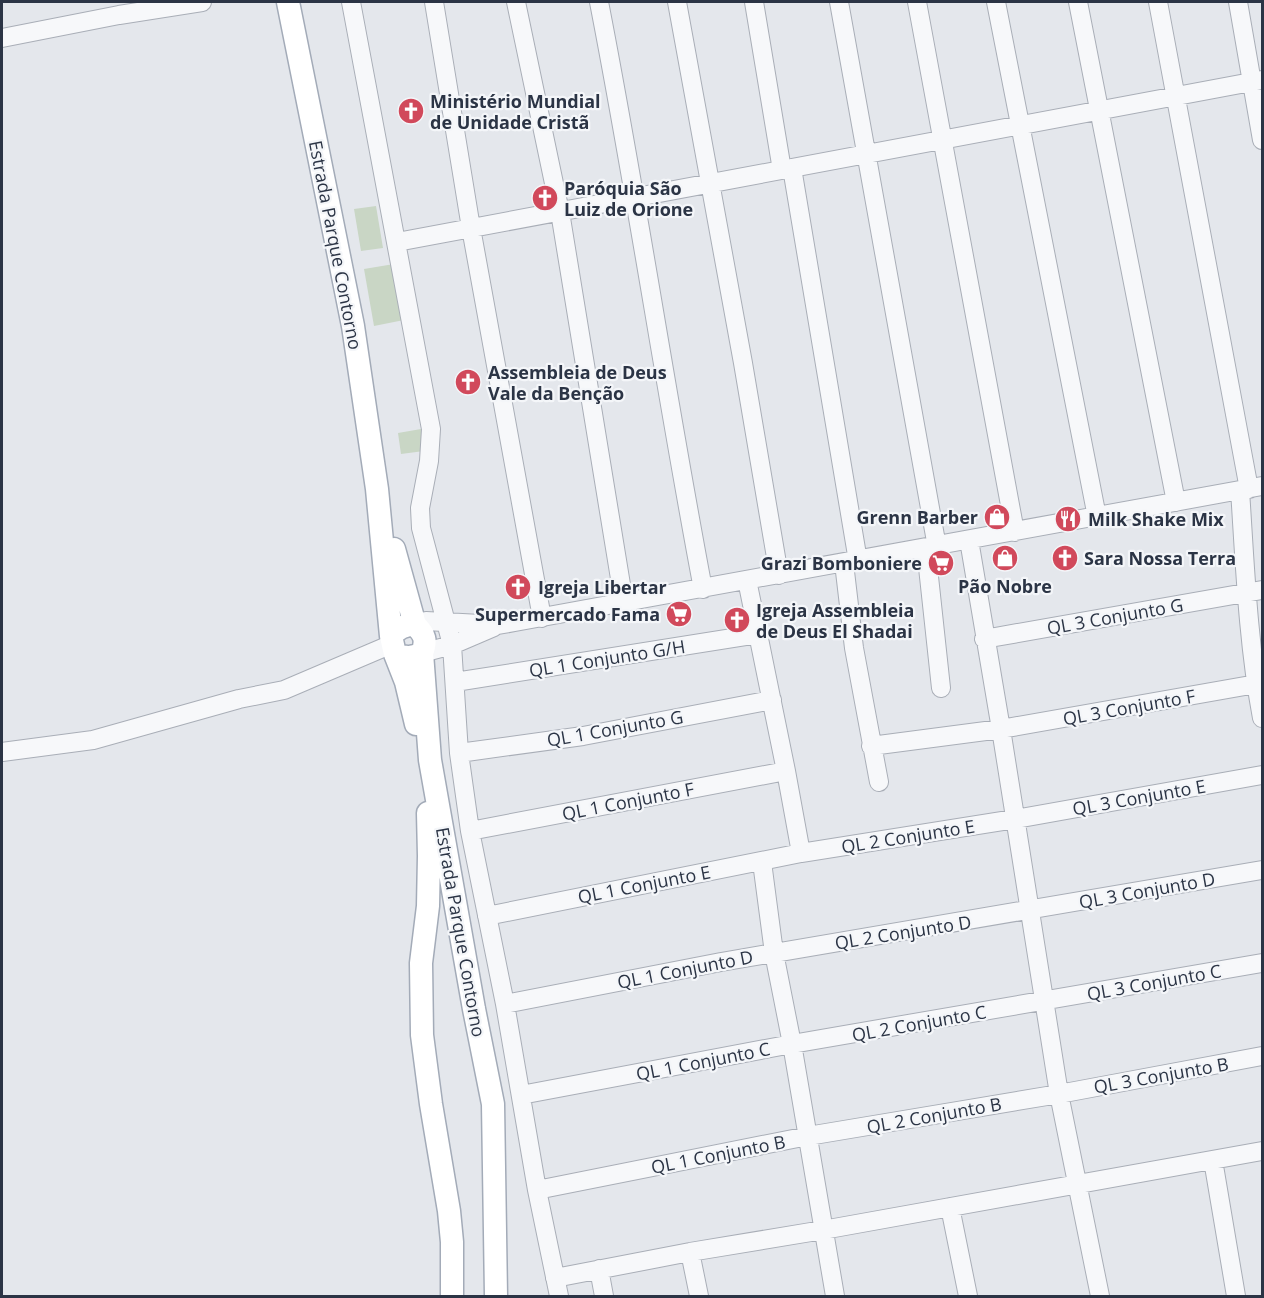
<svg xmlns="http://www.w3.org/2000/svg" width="1264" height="1298" font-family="'Open Sans',sans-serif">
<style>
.green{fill:#c9d6c5}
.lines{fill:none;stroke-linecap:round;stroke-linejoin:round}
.minor-casing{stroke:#a9aeb7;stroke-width:20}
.major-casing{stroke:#a3abb8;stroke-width:25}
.minor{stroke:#f7f8fa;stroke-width:18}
.major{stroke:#fff;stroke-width:22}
.labels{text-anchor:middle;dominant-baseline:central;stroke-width:4.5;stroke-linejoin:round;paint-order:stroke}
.poi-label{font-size:18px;font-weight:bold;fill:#2b3445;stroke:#f4f6f9;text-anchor:start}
.street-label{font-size:18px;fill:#2b3445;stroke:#f4f6f9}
</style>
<rect width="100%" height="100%" fill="#e4e7ec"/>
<path class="green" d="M376,206L383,248L361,251L354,209Z
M394,264L404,320L374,326L364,269Z
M421,429L424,451L401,454L398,433Z"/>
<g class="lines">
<defs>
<path id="minor" d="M351,2L431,429L429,461L420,508L421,528L452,645L459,753L470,831L505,1004L537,1190L559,1296
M434,2L471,228L542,618
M516,2L560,212L624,603
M599,2C637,197 666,394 703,589
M677,2L743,363L779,575
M754,2L782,170
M839,2L937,547
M917,2L1015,532
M996,2L1097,517
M1078,2L1176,502
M1158,2L1249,489
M1238,2L1262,140
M2,38L119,15L202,2
M792,168L858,561
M397,242L1262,80
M1240,490C1245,566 1248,643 1262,718
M969,540L1001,729L1059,1094L1100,1296
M926,549L941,688
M844,563L854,648L879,782
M747,580L786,771L801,853
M415,625L426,621L498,625L515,622L1262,486
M984,639L1262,590
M422,653L452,645L494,627
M455,682L758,634
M871,746L1001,729L1262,683
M2,752L93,740L239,699L284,690L392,644
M459,753L583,736L772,700
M470,831L786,771
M762,862L774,953L792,1044L835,1296
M487,916L801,853L1015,819L1262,775
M505,1004L721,962L1262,870
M521,1095L792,1044L1262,963
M1213,1160L1236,1296
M537,1190L808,1136L1059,1094L1262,1056
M950,1207L968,1296
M690,1252L699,1296
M599,1269L604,1296
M555,1278L690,1252L823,1230L1262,1151"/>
<path id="major" d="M288,2L353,326L377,489L391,636L395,654C406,658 412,658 422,653C427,641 425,634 415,625C404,625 398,628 391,636
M394,549L415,625
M422,653L430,760L474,1009L493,1104L496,1296
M395,654L406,682L416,724
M428,813L429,856L428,906L421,963L422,1035L431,1104L449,1211L452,1242V1296"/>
</defs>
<use href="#minor" class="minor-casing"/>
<use href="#major" class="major-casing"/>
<use href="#minor" class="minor"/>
<use href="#major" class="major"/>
</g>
<defs>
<symbol id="church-disc" viewBox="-11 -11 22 22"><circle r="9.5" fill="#d1495b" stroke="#f4f6f9"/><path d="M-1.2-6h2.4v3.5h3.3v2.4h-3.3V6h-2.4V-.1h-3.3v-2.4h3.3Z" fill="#fff"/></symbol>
<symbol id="shop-disc" viewBox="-11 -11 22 22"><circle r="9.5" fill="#d1495b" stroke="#f4f6f9"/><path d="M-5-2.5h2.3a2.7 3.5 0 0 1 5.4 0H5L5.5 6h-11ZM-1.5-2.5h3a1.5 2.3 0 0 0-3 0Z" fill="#fff"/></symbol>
<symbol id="restaurant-disc" viewBox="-11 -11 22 22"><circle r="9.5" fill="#d1495b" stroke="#f4f6f9"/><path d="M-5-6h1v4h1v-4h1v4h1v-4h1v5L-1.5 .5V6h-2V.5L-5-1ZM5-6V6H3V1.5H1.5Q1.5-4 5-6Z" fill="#fff"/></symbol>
<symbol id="supermarket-disc" viewBox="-11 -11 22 22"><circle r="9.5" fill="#d1495b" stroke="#f4f6f9"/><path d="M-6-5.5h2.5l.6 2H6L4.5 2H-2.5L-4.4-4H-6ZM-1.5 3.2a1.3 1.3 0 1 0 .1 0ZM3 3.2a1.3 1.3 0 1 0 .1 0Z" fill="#fff"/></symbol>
</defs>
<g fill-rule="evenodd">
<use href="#church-disc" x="396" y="96" width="30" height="30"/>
<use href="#church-disc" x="530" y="183" width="30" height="30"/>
<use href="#church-disc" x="453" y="367" width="30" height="30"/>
<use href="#shop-disc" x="982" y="502" width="30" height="30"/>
<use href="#restaurant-disc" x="1053" y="504" width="30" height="30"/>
<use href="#shop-disc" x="990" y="543" width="30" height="30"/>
<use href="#church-disc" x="1050" y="543" width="30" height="30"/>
<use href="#supermarket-disc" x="926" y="548" width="30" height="30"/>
<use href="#church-disc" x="503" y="572" width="30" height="30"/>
<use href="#supermarket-disc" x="664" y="599" width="30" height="30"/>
<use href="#church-disc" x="722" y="605" width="30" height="30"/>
</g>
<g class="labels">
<g class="poi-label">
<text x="430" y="101">Ministério Mundial<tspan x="430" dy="21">de Unidade Cristã</tspan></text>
<text x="564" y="188">Paróquia São<tspan x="564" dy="21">Luiz de Orione</tspan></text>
<text x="488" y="372">Assembleia de Deus<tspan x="488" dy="21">Vale da Benção</tspan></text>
<text x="978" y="517" text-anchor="end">Grenn Barber</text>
<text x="1088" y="519">Milk Shake Mix</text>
<text x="1084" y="558">Sara Nossa Terra</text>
<text x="922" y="563" text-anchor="end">Grazi Bomboniere</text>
<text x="1005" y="586" text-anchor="middle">Pão Nobre</text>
<text x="538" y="587">Igreja Libertar</text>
<text x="756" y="610">Igreja Assembleia<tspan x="756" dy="21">de Deus El Shadai</tspan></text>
<text x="660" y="614" text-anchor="end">Supermercado Fama</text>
</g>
<g class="street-label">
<text transform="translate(336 245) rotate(79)">Estrada Parque Contorno</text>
<text transform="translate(1115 616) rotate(-10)">QL 3 Conjunto G</text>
<text transform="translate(607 658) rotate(-9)">QL 1 Conjunto G/H</text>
<text transform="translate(1129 707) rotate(-10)">QL 3 Conjunto F</text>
<text transform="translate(615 728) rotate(-10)">QL 1 Conjunto G</text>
<text transform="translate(1139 797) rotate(-10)">QL 3 Conjunto E</text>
<text transform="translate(628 801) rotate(-11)">QL 1 Conjunto F</text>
<text transform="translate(908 836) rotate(-9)">QL 2 Conjunto E</text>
<text transform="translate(644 884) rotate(-11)">QL 1 Conjunto E</text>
<text transform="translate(1147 890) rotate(-10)">QL 3 Conjunto D</text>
<text transform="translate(461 932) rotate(80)">Estrada Parque Contorno</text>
<text transform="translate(903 932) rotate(-9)">QL 2 Conjunto D</text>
<text transform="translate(685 969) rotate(-11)">QL 1 Conjunto D</text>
<text transform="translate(1154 982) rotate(-10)">QL 3 Conjunto C</text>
<text transform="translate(919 1023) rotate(-10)">QL 2 Conjunto C</text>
<text transform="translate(703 1061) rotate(-11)">QL 1 Conjunto C</text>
<text transform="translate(1161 1075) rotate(-10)">QL 3 Conjunto B</text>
<text transform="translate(934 1115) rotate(-10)">QL 2 Conjunto B</text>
<text transform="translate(718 1154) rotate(-11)">QL 1 Conjunto B</text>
</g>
</g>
<rect width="1264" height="1298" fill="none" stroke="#2b3445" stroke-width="6"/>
</svg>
